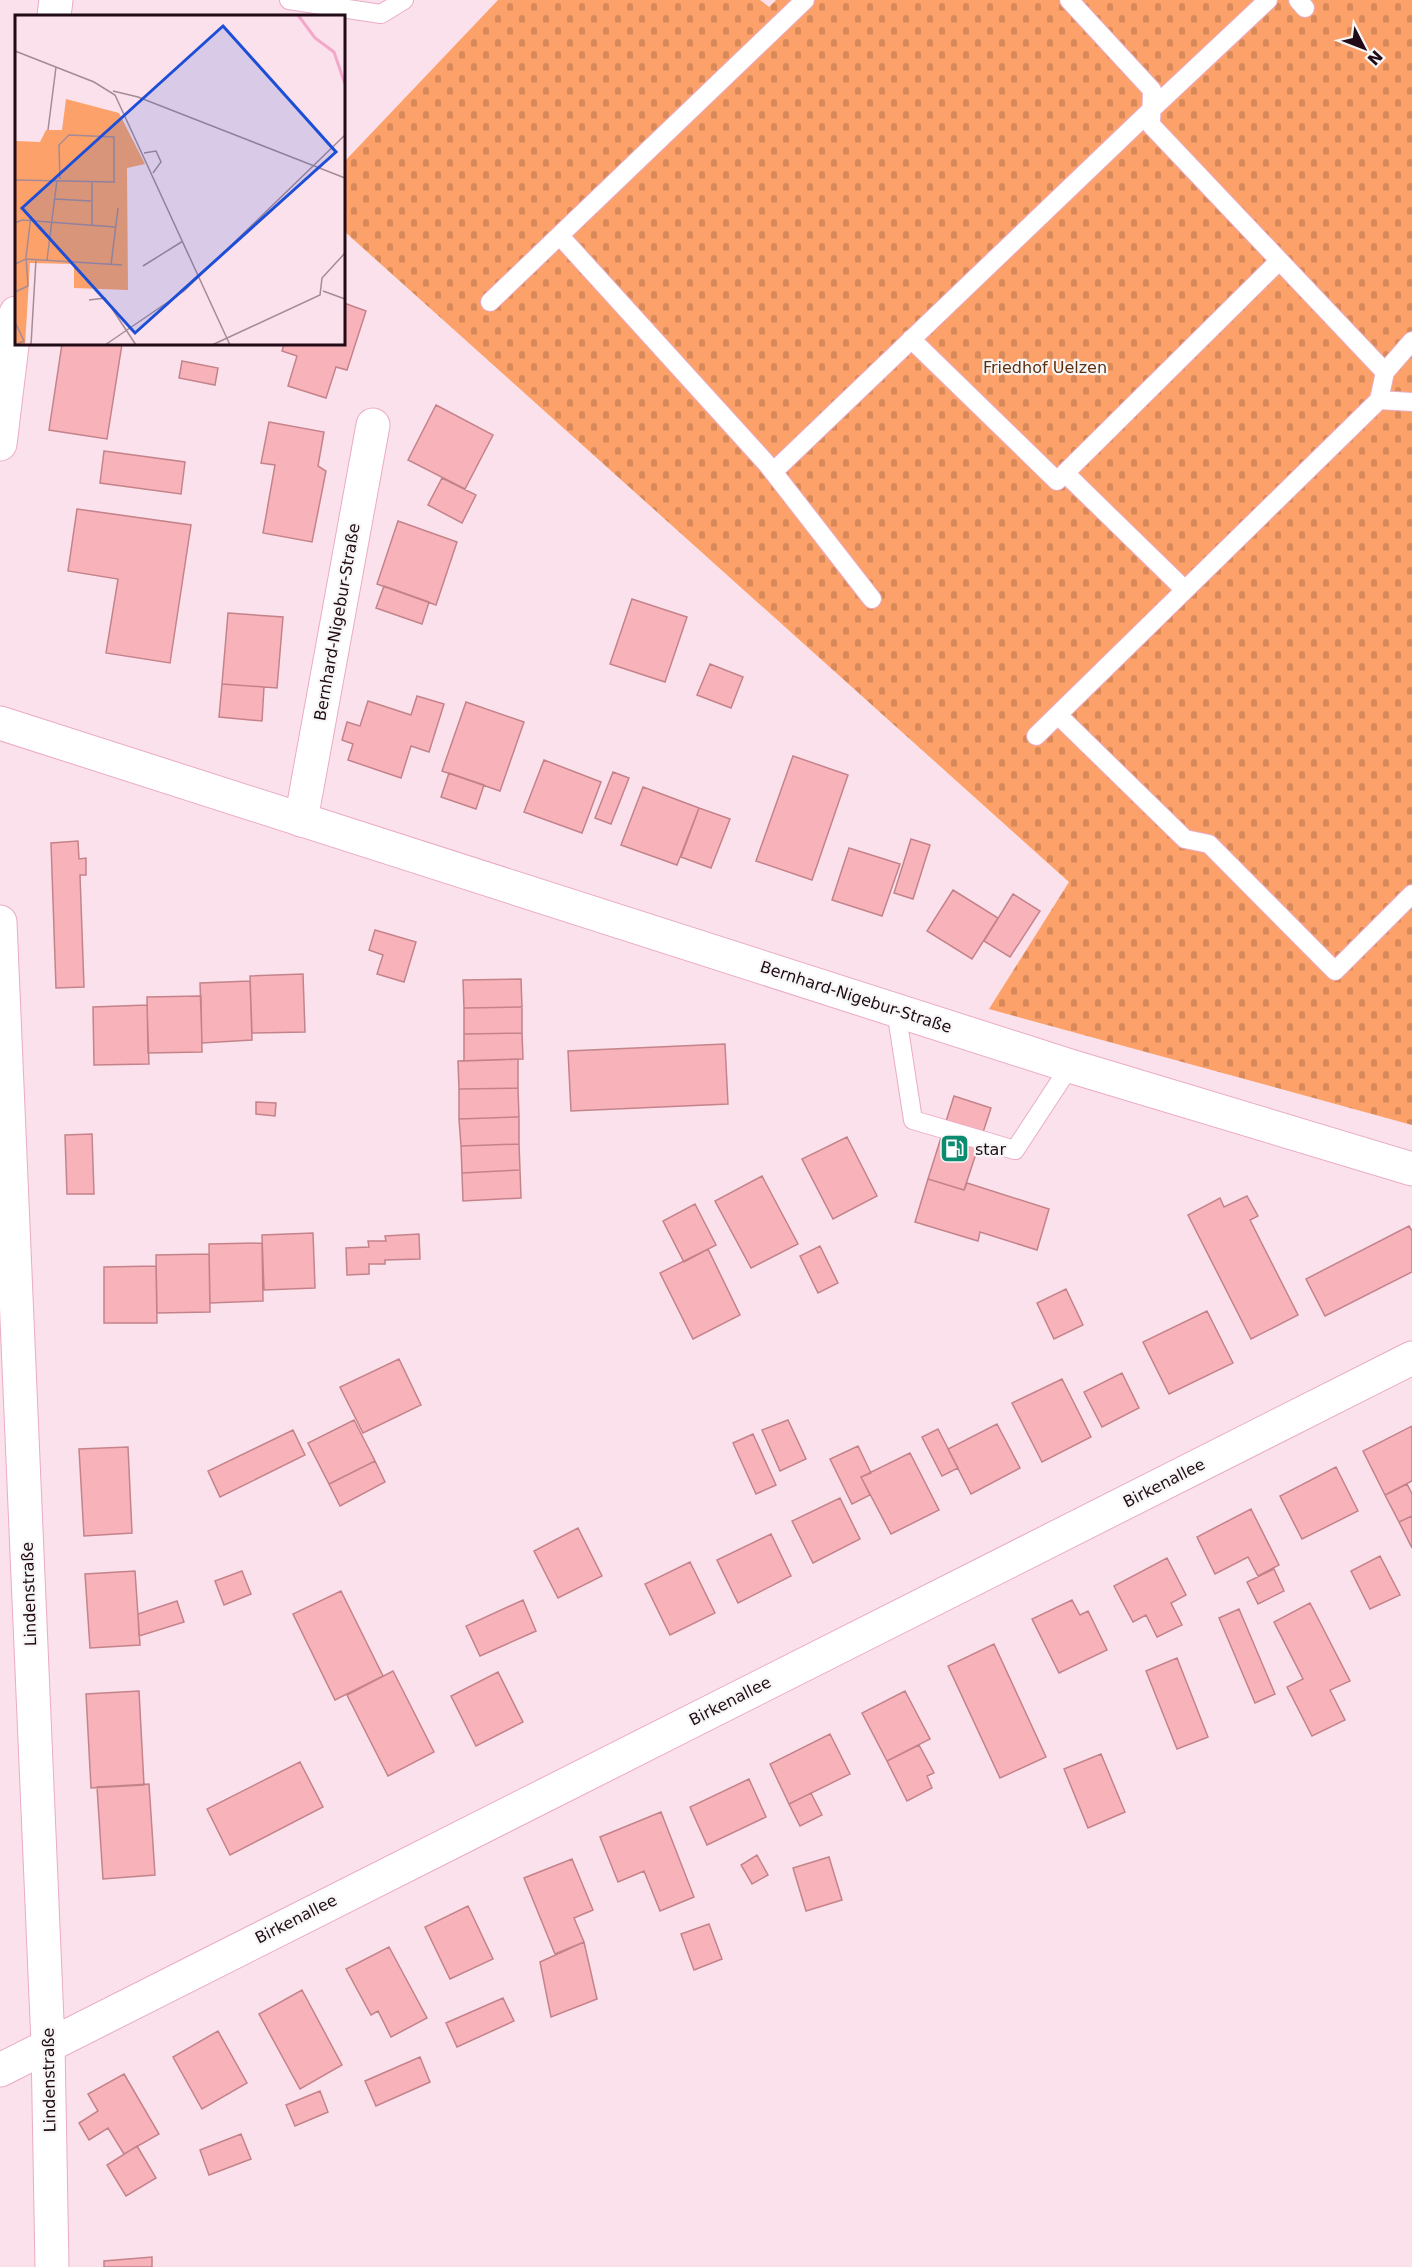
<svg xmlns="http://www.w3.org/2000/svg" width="1412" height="2267" font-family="'DejaVu Sans',sans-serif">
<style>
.cemetery{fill:url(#cemetery-stones)}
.building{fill:#f8b3ba;stroke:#c4838b;stroke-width:1.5}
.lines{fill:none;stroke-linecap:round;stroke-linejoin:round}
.lane-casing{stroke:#eaabc6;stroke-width:20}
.street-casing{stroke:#eaabc6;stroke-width:35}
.secondary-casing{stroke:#eaabc6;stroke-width:35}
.lane{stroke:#fff;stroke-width:18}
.street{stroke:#fff;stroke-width:33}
.secondary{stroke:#fff;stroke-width:33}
.labels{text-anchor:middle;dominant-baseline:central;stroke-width:4.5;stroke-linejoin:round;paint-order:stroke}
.park-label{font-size:16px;fill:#5c2f11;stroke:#f6f6f6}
.street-label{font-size:16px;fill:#210b16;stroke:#f6f6f6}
.poi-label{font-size:16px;fill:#210b16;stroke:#f6f6f6;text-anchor:start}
.inset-river{fill:none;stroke:#f4a8c9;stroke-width:3}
.inset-road{fill:none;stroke:#a48b96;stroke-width:1.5}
.view{fill:#1d4ed8;fill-opacity:0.15;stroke:#1d4ed8;stroke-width:3}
.inset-edge{fill:none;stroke:#210b16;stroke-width:3}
</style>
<defs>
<pattern id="cemetery-stones" width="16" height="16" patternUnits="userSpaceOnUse" patternTransform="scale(1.5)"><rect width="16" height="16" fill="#fba169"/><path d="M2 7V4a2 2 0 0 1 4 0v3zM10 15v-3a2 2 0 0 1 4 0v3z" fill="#d7895a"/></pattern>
</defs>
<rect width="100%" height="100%" fill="#fbe1eb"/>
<path class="cemetery" d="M498,0H760L769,7L776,0H1412V1125L989,1009L1069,882L344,231V162Z"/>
<path class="building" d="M344,303L366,311L347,370L336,367L326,398L288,386L297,356L282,351L284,344H344Z
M62,344H122L107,439L49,430Z
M182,361L218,368L215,385L179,378Z
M436,405L493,435L465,489L408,460Z
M269,422L324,432L318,466L326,471L312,542L263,533L275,465L261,463Z
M104,451L185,462L181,494L100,483Z
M442,478L476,495L462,523L428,505Z
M77,509L191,525L170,663L106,653L118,579L68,571Z
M398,521L457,542L436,605L377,584Z
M384,586L429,602L422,624L376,608Z
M632,599L687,617L665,682L610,664Z
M228,613L283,617L277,688L222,684Z
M710,664L743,677L731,708L697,695Z
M222,684L264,687L262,721L219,717Z
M417,696L444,704L429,752L411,746L401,778L348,760L353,744L342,740L347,722L360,726L368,701L411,715Z
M466,702L524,722L500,791L442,771Z
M793,756L848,775L812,880L756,861Z
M544,760L601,782L582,833L524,812Z
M613,772L629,778L611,824L595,818Z
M449,773L484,785L476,809L441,797Z
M643,787L699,808L677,865L621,845Z
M699,808L730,819L711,868L681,857Z
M911,839L930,845L913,899L894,893Z
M78,841L79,859L86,858V875H80L84,987L56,988L51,843Z
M849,848L900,864L882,916L832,900Z
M953,890L998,918L972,959L927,931Z
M1013,894L1040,911L1010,957L984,941Z
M375,930L416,942L404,982L377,974L383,955L369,950Z
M303,974L305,1032L252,1033L250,976Z
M521,979L522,1007L464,1008L463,980Z
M250,981L252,1040L202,1043L200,983Z
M201,996L202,1052L148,1053L147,997Z
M147,1005L149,1064L94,1065L93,1007Z
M522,1007V1033L464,1034V1008Z
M522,1033L523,1059L464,1061V1034Z
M725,1044L728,1104L571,1111L568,1051Z
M518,1059V1088L459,1089L458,1061Z
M518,1088L519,1117L459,1119V1089Z
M954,1096L991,1108L964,1190L928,1179Z
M256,1102L276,1103L275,1116L256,1114Z
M519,1117V1144L461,1146L459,1119Z
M92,1134L94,1194H67L65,1135Z
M847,1137L877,1196L833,1219L802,1159Z
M519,1144L520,1170L462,1173L461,1146Z
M520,1170L521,1198L463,1201L462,1173Z
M762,1176L798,1244L751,1268L715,1201Z
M928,1179L964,1190L967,1183L1049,1209L1037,1250L980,1232L978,1241L915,1222Z
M1247,1196L1258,1216L1250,1220L1298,1315L1251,1339L1188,1215L1220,1198L1224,1207Z
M695,1204L716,1245L684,1262L663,1221Z
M1409,1226L1412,1231V1272L1325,1316L1306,1279Z
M313,1233L315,1288L264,1290L262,1235Z
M419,1234L420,1259L385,1260V1264H369V1274L347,1275L346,1248L369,1247L368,1241H386L385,1236Z
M262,1243L263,1301L210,1303L209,1244Z
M820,1246L838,1283L818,1293L800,1256Z
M708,1249L740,1315L693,1339L660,1273Z
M209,1254L210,1312L157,1313L156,1255Z
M156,1266L157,1323H104V1267Z
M1066,1289L1083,1325L1054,1339L1037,1303Z
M1207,1311L1233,1363L1169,1394L1143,1342Z
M399,1359L421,1405L363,1433L340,1387Z
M1122,1373L1139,1408L1102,1427L1084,1392Z
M1062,1379L1091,1437L1042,1462L1012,1403Z
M354,1420L375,1461L329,1484L308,1443Z
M788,1420L806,1459L780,1471L762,1430Z
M997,1424L1020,1468L971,1494L948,1449Z
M1412,1426V1481L1385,1495L1363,1451Z
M938,1429L958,1468L942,1476L922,1437Z
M293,1430L305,1455L220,1497L208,1471Z
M753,1434L776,1485L756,1494L733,1443Z
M858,1446L871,1473L861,1477L870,1495L852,1504L830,1459Z
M128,1447L132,1533L84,1536L79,1449Z
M910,1453L939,1510L891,1534L861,1477Z
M375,1461L385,1482L340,1506L329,1484Z
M1336,1467L1358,1511L1302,1539L1280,1496Z
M1407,1484L1412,1494V1516L1399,1522L1385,1495Z
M840,1498L860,1539L813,1563L792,1521Z
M1251,1509L1279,1565L1258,1576L1248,1557L1215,1574L1197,1537Z
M1412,1516V1548L1399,1522Z
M578,1528L602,1576L558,1598L534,1551Z
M771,1534L791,1576L738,1603L717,1560Z
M1380,1556L1400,1595L1370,1609L1351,1571Z
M1167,1558L1186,1595L1171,1603L1182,1625L1157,1637L1146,1615L1133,1622L1114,1586Z
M690,1562L715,1613L670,1635L645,1584Z
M1274,1569L1284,1591L1258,1604L1247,1582Z
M135,1571L140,1645L90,1648L85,1574Z
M242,1571L251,1594L224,1605L215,1581Z
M341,1591L383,1676L335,1700L293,1614Z
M523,1600L536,1631L480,1656L466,1626Z
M1072,1600L1080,1615L1088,1611L1107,1650L1059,1673L1032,1619Z
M177,1601L184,1622L139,1636L138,1614Z
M1310,1603L1350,1681L1330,1690L1345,1720L1312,1736L1287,1687L1303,1679L1274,1622Z
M1239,1609L1275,1694L1255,1703L1219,1618Z
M994,1644L1046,1757L1000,1778L948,1666Z
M1177,1658L1208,1737L1177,1749L1146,1671Z
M393,1671L434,1752L388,1776L347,1695Z
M498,1672L523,1722L476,1746L451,1696Z
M139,1691L144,1785L91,1788L86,1694Z
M905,1691L930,1739L887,1761L862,1713Z
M830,1734L850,1774L789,1804L770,1764Z
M919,1745L934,1773L927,1776L932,1788L907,1801L887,1761Z
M1101,1754L1125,1812L1088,1828L1064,1769Z
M300,1762L323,1807L230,1855L207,1809Z
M749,1779L766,1817L707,1845L690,1807Z
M149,1784L155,1875L103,1879L97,1787Z
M811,1793L822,1815L800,1826L789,1804Z
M661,1812L694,1897L660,1911L644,1871L618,1882L600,1837Z
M757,1855L768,1875L752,1884L741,1865Z
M829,1857L842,1900L806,1911L793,1868Z
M572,1859L593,1910L574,1918L584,1942L555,1954L524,1878Z
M468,1906L493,1959L450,1979L425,1927Z
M709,1924L722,1959L694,1970L681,1934Z
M584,1942L597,1999L551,2017L540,1962Z
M389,1947L427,2018L391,2037L378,2011L371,2015L346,1969Z
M302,1990L342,2065L300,2089L259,2014Z
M503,1998L514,2021L457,2047L446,2023Z
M218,2031L247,2083L202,2109L173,2057Z
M420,2057L430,2082L376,2106L365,2081Z
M124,2074L159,2134L124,2154L108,2128L89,2140L79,2123L98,2111L88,2094Z
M320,2091L328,2112L295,2126L286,2105Z
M241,2134L251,2159L209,2175L200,2150Z
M137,2146L156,2178L126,2196L107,2165Z
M152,2257V2267H104V2261Z"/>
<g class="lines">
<defs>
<path id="lane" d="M289,0L381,14L404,0
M1069,0L1152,90L1151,125L1385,372
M1298,0L1305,8
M560,236L767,464L872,599
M490,302L805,0
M911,339L1057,481L1065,473L1185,590
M1379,400L1412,402
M773,472L1152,109L1268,0
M1065,473L1279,261
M1058,715L1185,839L1209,844L1335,971L1412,894
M1036,736L1379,400L1385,372L1412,341
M896,1010L913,1120L1015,1150L1070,1066"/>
<path id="street" d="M54,16L56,0
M0,444L16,313
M301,820L373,425
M0,922L48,2044L52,2267
M0,2070L1412,1358"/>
<path id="secondary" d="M0,723L1070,1066L1412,1169"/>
</defs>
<use href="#lane" class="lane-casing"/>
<use href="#street" class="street-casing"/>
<use href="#secondary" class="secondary-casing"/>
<use href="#lane" class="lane"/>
<use href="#street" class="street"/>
<use href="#secondary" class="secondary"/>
</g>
<defs>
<symbol id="fuel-square" viewBox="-11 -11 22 22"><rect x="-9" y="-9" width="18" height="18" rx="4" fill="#0b8b6f" stroke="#f6f6f6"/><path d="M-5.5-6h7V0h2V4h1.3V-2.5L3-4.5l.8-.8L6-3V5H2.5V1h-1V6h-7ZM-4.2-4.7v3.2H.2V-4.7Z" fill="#fff"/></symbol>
</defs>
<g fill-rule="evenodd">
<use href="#fuel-square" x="938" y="1132" width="33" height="33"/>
</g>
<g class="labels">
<g class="park-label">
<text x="1045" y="367">Friedhof Uelzen</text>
</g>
<g class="street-label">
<text transform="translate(337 622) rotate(-80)">Bernhard-Nigebur-Straße</text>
<text transform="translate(856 997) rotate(18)">Bernhard-Nigebur-Straße</text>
<text transform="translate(1164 1483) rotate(-27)">Birkenallee</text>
<text transform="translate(29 1594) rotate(-92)">Lindenstraße</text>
<text transform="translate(730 1701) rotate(-27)">Birkenallee</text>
<text transform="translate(296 1919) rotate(-27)">Birkenallee</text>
<text transform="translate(49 2080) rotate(-91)">Lindenstraße</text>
</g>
<g class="poi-label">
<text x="975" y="1149">star</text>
</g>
</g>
<g transform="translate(15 15)">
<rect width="330" height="330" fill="#fbe1eb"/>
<path d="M51,84L104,98L130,149L112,153L113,275L59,273V249L15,248L10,330H0V126L25,127L31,115H47Z" fill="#fba169"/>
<path class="inset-river" d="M283,0L300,23L319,37L330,69"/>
<path class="inset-road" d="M0,36L79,67L100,80L215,330M98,76L123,82L330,163M33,115L41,52M129,138L141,136L146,147L138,158M45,164L44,130L54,120L99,122V167M0,165L100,167M40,184L76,186M0,208L7,205L100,212M77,210V166M32,245L42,165M0,249L11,244L107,250M96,250L103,193M128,251L168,226M308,276L330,284M0,277L13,271L11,242L16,201M74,285L90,283L121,330M0,307L9,326L0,330M16,330L21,244M90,330L169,276L330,120M197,330L305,280L307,263L330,238"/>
<path class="view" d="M208,11L321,137L120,318L7,193Z"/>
<rect width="330" height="330" class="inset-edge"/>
</g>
<g transform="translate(1364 48) rotate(132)" stroke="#f6f6f6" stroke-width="4.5" paint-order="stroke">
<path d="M0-4.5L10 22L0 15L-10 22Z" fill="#210b16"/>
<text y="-9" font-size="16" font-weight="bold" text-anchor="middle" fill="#210b16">N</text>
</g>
</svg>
